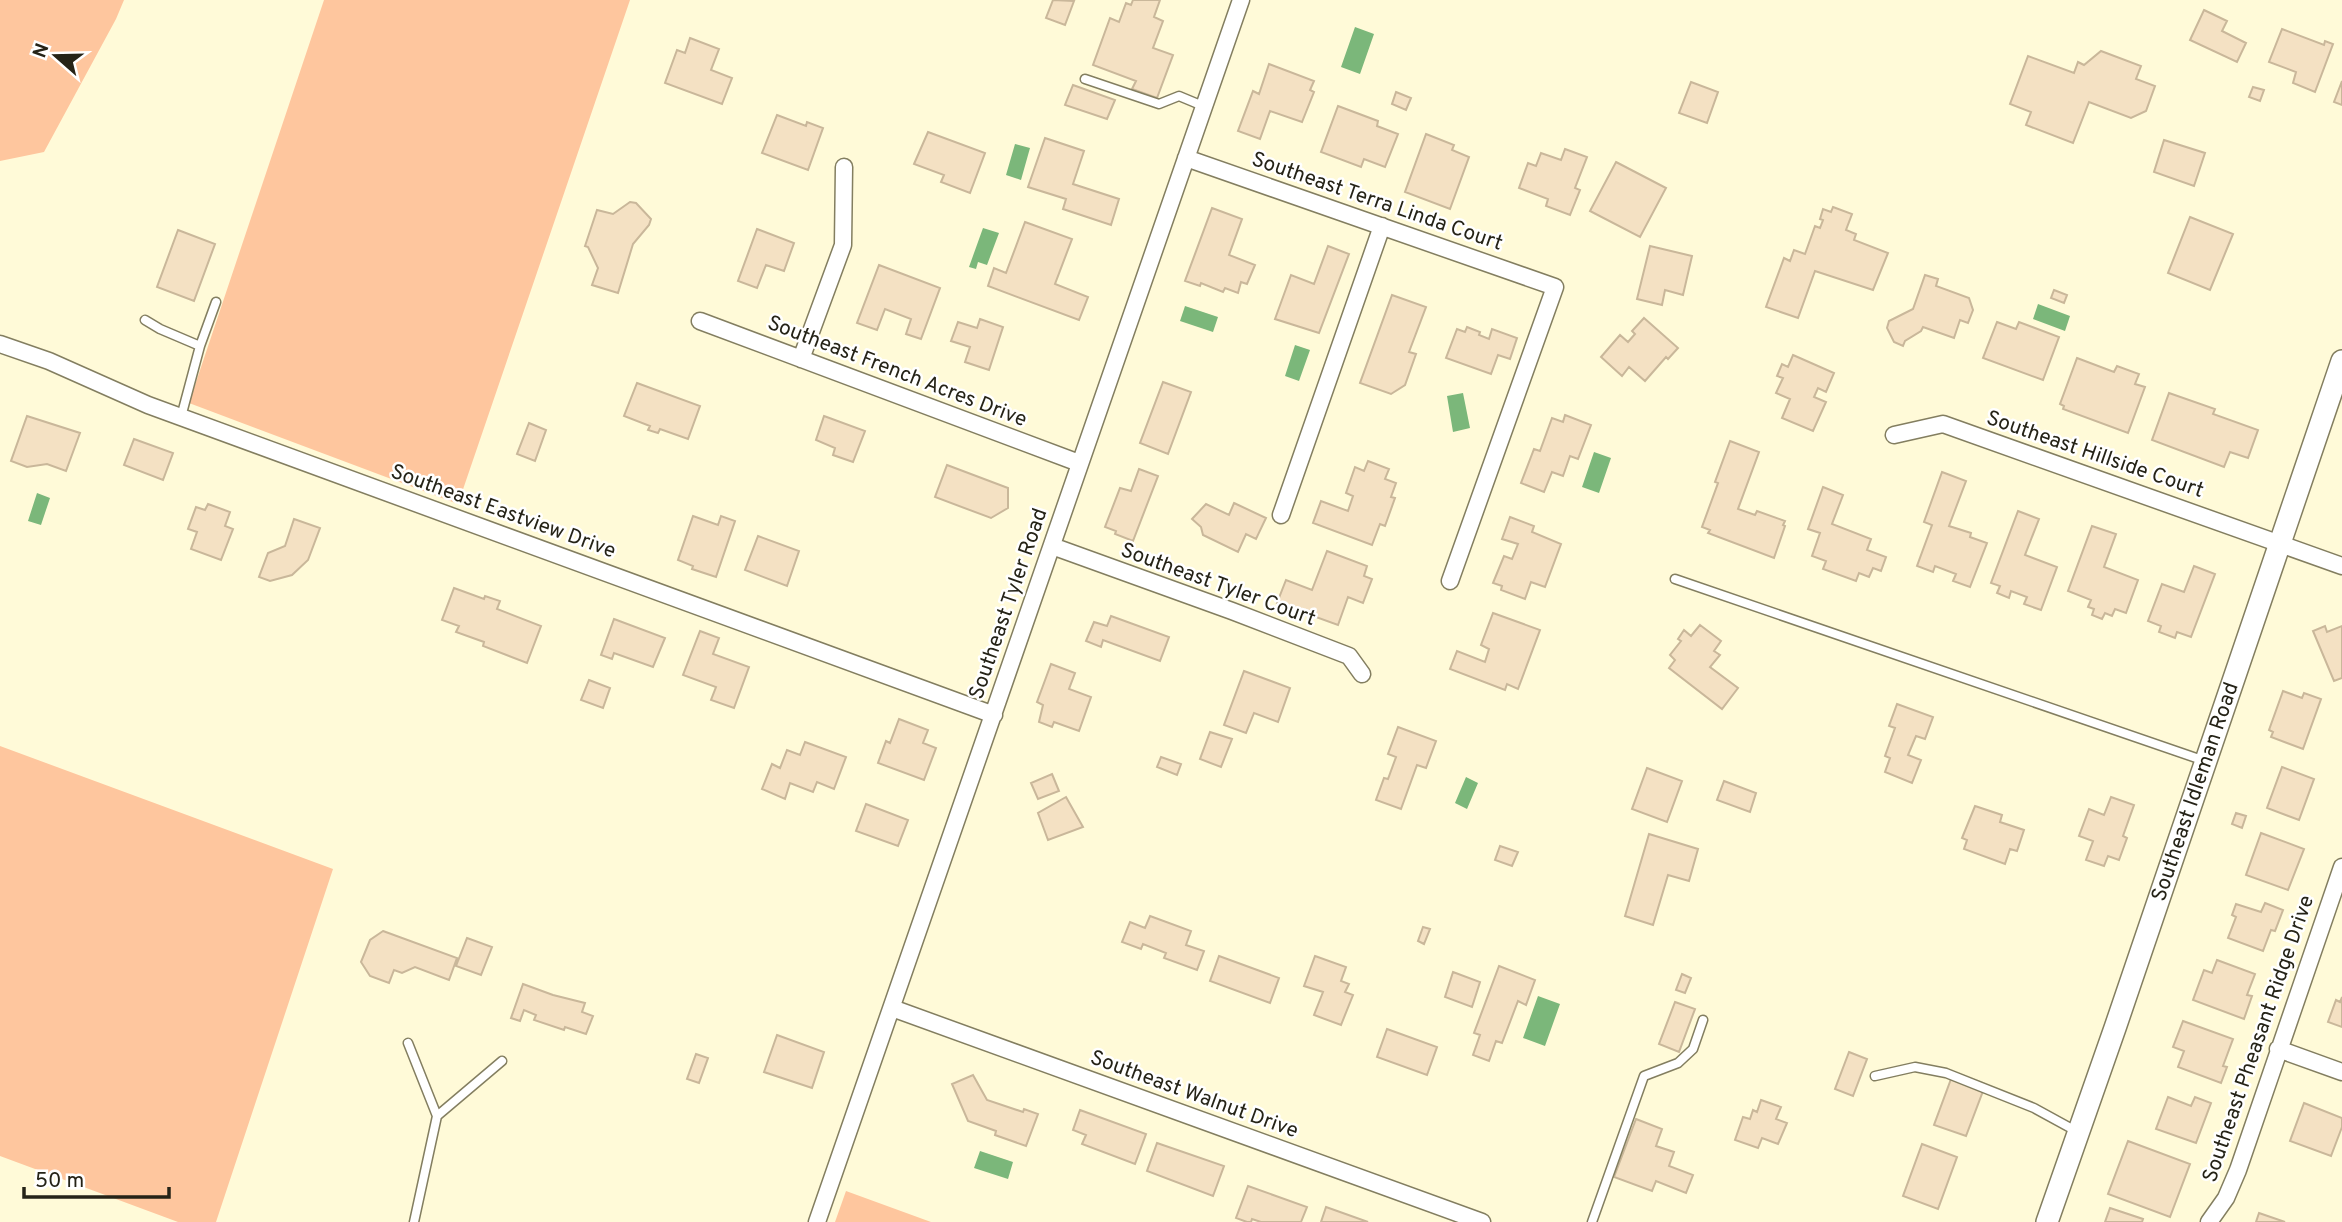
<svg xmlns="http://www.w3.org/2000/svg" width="2342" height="1222" font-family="Overpass,sans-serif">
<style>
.green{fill:#fec69e}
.water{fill:#7bb77a}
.building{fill:#f4e1c3;stroke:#c9b79a;stroke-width:2}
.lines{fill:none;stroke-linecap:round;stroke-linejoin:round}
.lane-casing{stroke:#837e60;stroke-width:11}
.street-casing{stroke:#837e60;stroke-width:19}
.secondary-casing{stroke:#837e60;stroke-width:24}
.lane{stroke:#fff;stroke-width:8}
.street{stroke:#fff;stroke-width:16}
.secondary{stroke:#fff;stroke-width:21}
.labels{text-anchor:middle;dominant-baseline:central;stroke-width:5;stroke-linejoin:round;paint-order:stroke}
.street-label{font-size:21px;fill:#252317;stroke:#fff}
</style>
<rect width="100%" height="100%" fill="#fffad8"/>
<path class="green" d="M0,0H124L116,19L44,152L0,161Z
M324,0H630L458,504L189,403Z
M0,746L333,869L216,1222H178L0,1156Z
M846,1191L931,1222H835Z"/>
<path class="water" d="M1355,27L1374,34L1360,74L1341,67Z
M1015,144L1030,148L1021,180L1006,175Z
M983,228L999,233L987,265L978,262L976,269L969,267Z
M2038,304L2070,316L2065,331L2033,319Z
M1185,306L1218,317L1213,332L1180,321Z
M1295,345L1310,350L1299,381L1285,376Z
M1463,393L1470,428L1453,432L1447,396Z
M1594,452L1611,458L1599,493L1582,487Z
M37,493L50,498L41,525L28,521Z
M1466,777L1478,783L1467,809L1455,803Z
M1538,996L1560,1004L1545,1046L1523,1038Z
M980,1151L1013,1162L1008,1179L974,1168Z"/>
<path class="building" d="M1053,0L1074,1L1065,25L1046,18Z
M1133,0H1160L1154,17L1163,21L1153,48L1173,55L1157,98L1132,89L1136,81L1093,65L1110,18L1119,22L1126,3L1131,5Z
M2204,10L2227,21L2222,31L2246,43L2237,62L2190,40Z
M2282,29L2324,45L2325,41L2333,44L2315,92L2293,83L2296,72L2269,62Z
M690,38L719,49L711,70L732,78L722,104L665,83L677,50L685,53Z
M2101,51L2141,66L2136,79L2155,86L2146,111L2131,118L2089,102L2073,143L2026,125L2031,112L2010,104L2028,56L2074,73L2078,62L2084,65Z
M1269,64L1314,81L1310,90L1314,92L1302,122L1270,111L1260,139L1238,131L1253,91L1259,94Z
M2342,81V105L2334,102Z
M1691,82L1718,92L1707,123L1679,113Z
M1073,85L1115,100L1107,119L1065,105Z
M2253,87L2264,90L2260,101L2249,97Z
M1396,92L1411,98L1406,110L1392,104Z
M1338,106L1378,121L1377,126L1398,134L1385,167L1364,159L1361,167L1321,152Z
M777,115L806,126L807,122L823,128L808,170L762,153Z
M928,132L985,153L970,193L941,182L944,175L914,164Z
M1426,134L1454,145L1452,150L1469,157L1450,209L1405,192Z
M1045,138L1084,151L1073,184L1119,199L1111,225L1063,209L1066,199L1028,187Z
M2164,140L2205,153L2194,186L2154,172Z
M1565,149L1587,157L1575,188L1580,190L1570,215L1546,206L1548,199L1519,188L1528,163L1536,166L1541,153L1561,160Z
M1616,162L1666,188L1640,237L1590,211Z
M630,202L636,203L651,219L649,225L633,244L618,293L592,285L598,268L588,247L585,246L597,210L613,214Z
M1833,207L1852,214L1846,230L1856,234L1854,240L1888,253L1873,290L1815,271L1798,318L1766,307L1784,258L1790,261L1794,250L1805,254L1815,226L1820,228L1823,220L1820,219L1823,209L1831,212Z
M1212,208L1242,219L1229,255L1255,265L1247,284L1241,282L1238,293L1225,288L1223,292L1201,283L1200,286L1185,281Z
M2190,217L2233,234L2210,290L2168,273Z
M1025,222L1072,239L1055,284L1088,297L1079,320L988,286L994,268L1006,273Z
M757,229L794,243L784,271L766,265L757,288L738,281Z
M178,230L215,244L194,301L157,287Z
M1328,246L1349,254L1319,333L1275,319L1291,275L1314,284Z
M1650,246L1692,256L1683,295L1665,290L1662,305L1637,299Z
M879,265L940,288L921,339L906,334L911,319L885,309L877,330L857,323Z
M1925,275L1938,279L1936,286L1969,298L1973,310L1968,323L1960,320L1954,338L1923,327L1921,331L1905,341L1903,346L1894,342L1887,328L1889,321L1913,309Z
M2054,290L2067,295L2064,303L2051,298Z
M1392,295L1426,307L1409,352L1416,354L1405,385L1391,394L1360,383Z
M1644,318L1678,348L1668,359L1666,357L1645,381L1629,367L1622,376L1601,357L1620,335L1628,342L1635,334L1632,331Z
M980,319L1003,327L989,370L965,362L970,347L951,341L958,322L977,328Z
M1997,322L2016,329L2019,322L2059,337L2043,380L1983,358Z
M1467,327L1480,332L1479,335L1489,339L1492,329L1517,338L1510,359L1498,355L1491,374L1446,358L1457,329L1465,332Z
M1793,355L1834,373L1826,392L1818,388L1814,397L1826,402L1813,431L1782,418L1790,399L1776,393L1783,378L1777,376L1782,364L1788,367Z
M2077,358L2114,372L2117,366L2139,374L2135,384L2145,387L2128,433L2063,409L2064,406L2060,404Z
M1163,382L1191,392L1168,454L1140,443Z
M637,383L700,406L688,439L660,429L658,433L648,430L650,426L624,416Z
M2169,393L2215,409L2213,414L2258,430L2248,458L2230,452L2224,467L2152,440Z
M1565,415L1591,425L1578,459L1570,456L1563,476L1552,472L1544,492L1521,483L1534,449L1540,451L1552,418L1563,422Z
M27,416L80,433L66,471L47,464L27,467L11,461Z
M824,416L865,431L853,462L833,455L835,448L816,440Z
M529,423L546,430L535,461L517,454Z
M134,439L173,453L163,480L124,465Z
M1730,441L1759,452L1738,509L1755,515L1757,511L1785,521L1783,525L1785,526L1774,558L1708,533L1710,530L1702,527L1718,483L1715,482Z
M1368,461L1389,469L1385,479L1396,483L1391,497L1395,498L1385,526L1380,524L1372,545L1313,523L1321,501L1348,511L1353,496L1346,493L1355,467L1364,471Z
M947,465L1008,488V508L991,518L935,497Z
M1139,469L1158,476L1133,541L1115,534L1116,531L1105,527L1120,488L1131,491Z
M1942,472L1966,481L1949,526L1971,533L1970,537L1987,543L1970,587L1953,581L1956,574L1935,566L1933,572L1917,566L1932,525L1924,522Z
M1823,487L1843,495L1832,524L1871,539L1867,550L1886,557L1881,571L1873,568L1869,577L1859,573L1856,581L1823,569L1826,561L1812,556L1820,533L1808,529Z
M1234,503L1266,518L1256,539L1246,534L1238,552L1203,535L1201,527L1192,519L1206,504L1229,515Z
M208,504L230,512L225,526L233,529L221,560L191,549L197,532L188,529L196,507L205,510Z
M2018,511L2039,519L2025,555L2057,567L2041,610L2024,604L2027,597L2011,591L2009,598L1997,593L2000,586L1991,583Z
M693,516L718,525L721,516L735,521L716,577L692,569L693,566L678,560Z
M1510,517L1534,526L1532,532L1561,544L1545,587L1531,582L1525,599L1501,590L1502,586L1493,583L1504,556L1512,559L1518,544L1502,539Z
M294,519L320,528L308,560L292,575L270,581L259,577L268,553L285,546Z
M2092,526L2116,534L2104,567L2138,580L2126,613L2115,609L2112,616L2105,613L2102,619L2092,615L2094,609L2088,607L2091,600L2068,591Z
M758,536L799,551L787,586L745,570Z
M1327,551L1367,566L1364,576L1372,579L1363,603L1348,597L1338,625L1277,603L1286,580L1312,590Z
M2194,566L2215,574L2191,637L2177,632L2175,638L2159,632L2161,626L2148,621L2162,584L2184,592Z
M454,588L484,599L485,596L500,601L497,609L541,626L527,663L483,646L484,642L456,632L459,626L442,620Z
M1493,613L1540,630L1518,689L1507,684L1505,690L1450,669L1457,651L1485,662L1489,649L1481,645Z
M1111,616L1169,637L1160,661L1103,640L1101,647L1086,641L1094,622L1107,626Z
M614,619L665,638L653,667L614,653L612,659L601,655Z
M1700,625L1721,641L1714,651L1720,655L1710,667L1738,688L1722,709L1669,668L1675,660L1670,655L1681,641L1678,639L1684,630L1691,636Z
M2325,626L2327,632L2342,626V678L2334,681L2313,631Z
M700,631L719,638L713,654L749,667L734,708L711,700L716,687L683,675Z
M1051,664L1075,673L1069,689L1091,697L1079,731L1054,722L1052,727L1039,722L1043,705L1037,702Z
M1244,671L1290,688L1278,722L1254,713L1246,733L1224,725Z
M589,680L610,688L603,708L581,700Z
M2283,691L2302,698L2304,693L2321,699L2303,749L2271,737L2273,732L2269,730Z
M1897,704L1933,717L1925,739L1916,736L1908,755L1921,760L1912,783L1885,772L1890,758L1885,756L1895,728L1889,726Z
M899,719L928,730L923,743L936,748L924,780L878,763L886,741L890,743Z
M1398,727L1436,741L1426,768L1417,765L1401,809L1376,800L1384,778L1388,779L1396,757L1388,754Z
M1210,732L1232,739L1221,767L1200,759Z
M805,742L846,757L834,789L817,782L813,792L790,783L785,799L762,789L772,764L780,768L787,750L800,755Z
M1161,757L1181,764L1177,775L1157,767Z
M2282,767L2314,779L2299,820L2267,808Z
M1647,768L1682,781L1667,822L1632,809Z
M1052,774L1059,791L1038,799L1031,783Z
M1724,781L1756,793L1750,812L1717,800Z
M1066,797L1083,827L1048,840L1038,813Z
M2111,797L2134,805L2123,836L2127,838L2119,860L2108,856L2104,866L2086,860L2093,841L2079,836L2089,809L2104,815Z
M866,804L908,820L898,846L856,831Z
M1975,806L2002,815L2000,822L2024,830L2017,851L2010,849L2005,864L1964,849L1967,840L1962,838Z
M2236,813L2246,816L2242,828L2232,824Z
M2261,833L2304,849L2288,890L2246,875Z
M1649,834L1698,849L1689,881L1668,875L1653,925L1625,916Z
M1500,846L1518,852L1512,866L1495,860Z
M2265,903L2283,910L2275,931L2271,930L2263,951L2228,938L2236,917L2232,915L2236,904L2261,912Z
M1150,916L1191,931L1186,945L1204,951L1197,970L1164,958L1166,953L1143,944L1141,949L1122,942L1130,922L1145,928Z
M1423,927L1430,929L1424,944L1418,941Z
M383,931L457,958L449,980L415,967L402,973L394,970L389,983L370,976L361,962L370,940Z
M467,938L492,947L481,975L456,966Z
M1219,956L1279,978L1270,1003L1210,981Z
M1315,956L1346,967L1341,981L1349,984L1345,992L1353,995L1341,1025L1314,1015L1323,992L1304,986Z
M2217,960L2255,974L2247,995L2252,996L2244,1019L2193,1000L2204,970L2212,973Z
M1499,966L1535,980L1526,1005L1518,1001L1502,1043L1496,1041L1489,1061L1473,1055L1480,1035L1474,1033Z
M1453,972L1480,982L1472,1007L1445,997Z
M1682,974L1691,978L1685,993L1676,990Z
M523,984L553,995L585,1003L582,1012L593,1016L586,1034L565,1027L564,1030L534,1020L536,1015L524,1010L520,1021L511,1018Z
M2342,997V1027L2328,1022L2336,1000L2340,1002Z
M1675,1002L1695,1009L1679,1052L1659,1044Z
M2183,1021L2233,1039L2223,1066L2227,1067L2221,1083L2178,1067L2184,1051L2173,1047Z
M1387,1029L1437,1047L1427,1075L1377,1057Z
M777,1035L824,1052L812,1088L764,1072Z
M1849,1052L1867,1059L1853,1096L1835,1089Z
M696,1054L708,1058L699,1083L687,1079Z
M973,1075L987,1100L1023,1112L1024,1109L1038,1114L1026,1146L995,1135L996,1131L968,1121L952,1084Z
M1951,1079L1983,1091L1966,1136L1934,1125Z
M2168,1097L2191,1106L2195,1097L2211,1103L2196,1143L2156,1129Z
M1761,1100L1781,1107L1776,1119L1787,1123L1778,1144L1762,1138L1758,1148L1735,1140L1743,1117L1750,1119L1753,1110L1757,1112Z
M2304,1103L2342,1118V1127L2331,1156L2290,1141Z
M1080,1110L1146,1134L1135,1164L1082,1144L1086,1135L1073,1130Z
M1636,1119L1662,1129L1656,1146L1674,1152L1669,1166L1693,1175L1686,1193L1656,1181L1652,1191L1614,1177Z
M2128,1141L2190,1164L2170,1217L2108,1194Z
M1157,1143L1224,1166L1213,1196L1147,1171Z
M1922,1144L1957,1157L1938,1209L1903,1196Z
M1248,1186L1307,1207L1301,1222H1261L1252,1219L1251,1222H1247L1236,1218Z
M1326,1207L1368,1222H1321Z
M2110,1208L2143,1219L2142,1222H2105Z
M2259,1213L2285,1222H2256Z"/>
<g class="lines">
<defs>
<path id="lane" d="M1085,79L1159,104L1179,96L1203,106
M145,320L160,329L200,346
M181,417L200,346L216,302
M1675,579L2205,761
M408,1043L437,1116L414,1222
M1875,1076L1915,1067L1946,1073L2034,1108L2076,1131
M437,1116L502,1061
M1592,1222L1644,1076L1678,1063L1693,1049L1703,1020"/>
<path id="street" d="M1186,158L1555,287L1450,581
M700,321L1079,463
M0,344L49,361L148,405L994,715
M801,359L843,245L844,167
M1894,435L1943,424L2342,566
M1281,515L1382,226
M1052,546L1232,611L1349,656L1362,674
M892,1008L1482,1222
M2278,1049L2342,1072
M817,1222L1241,0
M2209,1222L2226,1198L2238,1170L2342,867"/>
<g id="secondary">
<path id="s1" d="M2047,1222L2115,1028L2342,361"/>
</g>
</defs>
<use href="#lane" class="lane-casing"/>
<use href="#street" class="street-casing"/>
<use href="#secondary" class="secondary-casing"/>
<use href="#lane" class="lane"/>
<use href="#street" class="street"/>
<use href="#secondary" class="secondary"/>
</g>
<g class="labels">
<g class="street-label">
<text transform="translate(1377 202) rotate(19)">Southeast Terra Linda Court</text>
<text transform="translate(897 372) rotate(21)">Southeast French Acres Drive</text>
<text transform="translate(2095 455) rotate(19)">Southeast Hillside Court</text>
<text transform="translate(503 512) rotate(20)">Southeast Eastview Drive</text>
<text transform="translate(1218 585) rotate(20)">Southeast Tyler Court</text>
<text transform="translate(1009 604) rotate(-71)">Southeast Tyler Road</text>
<text stroke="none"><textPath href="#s1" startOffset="455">Southeast Idleman Road</textPath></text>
<text transform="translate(2259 1039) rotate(-71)">Southeast Pheasant Ridge Drive</text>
<text transform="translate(1194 1095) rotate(20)">Southeast Walnut Drive</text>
</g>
</g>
<g transform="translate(56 56) rotate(290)" stroke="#ffffff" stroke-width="5" paint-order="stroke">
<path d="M0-5L12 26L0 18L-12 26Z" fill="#252317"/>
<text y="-10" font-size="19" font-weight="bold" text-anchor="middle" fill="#252317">N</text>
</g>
<path d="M24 1187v10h145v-10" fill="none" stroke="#252317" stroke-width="3.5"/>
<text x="35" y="1187" font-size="21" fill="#252317" stroke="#ffffff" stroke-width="5" paint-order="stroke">50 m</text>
</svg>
